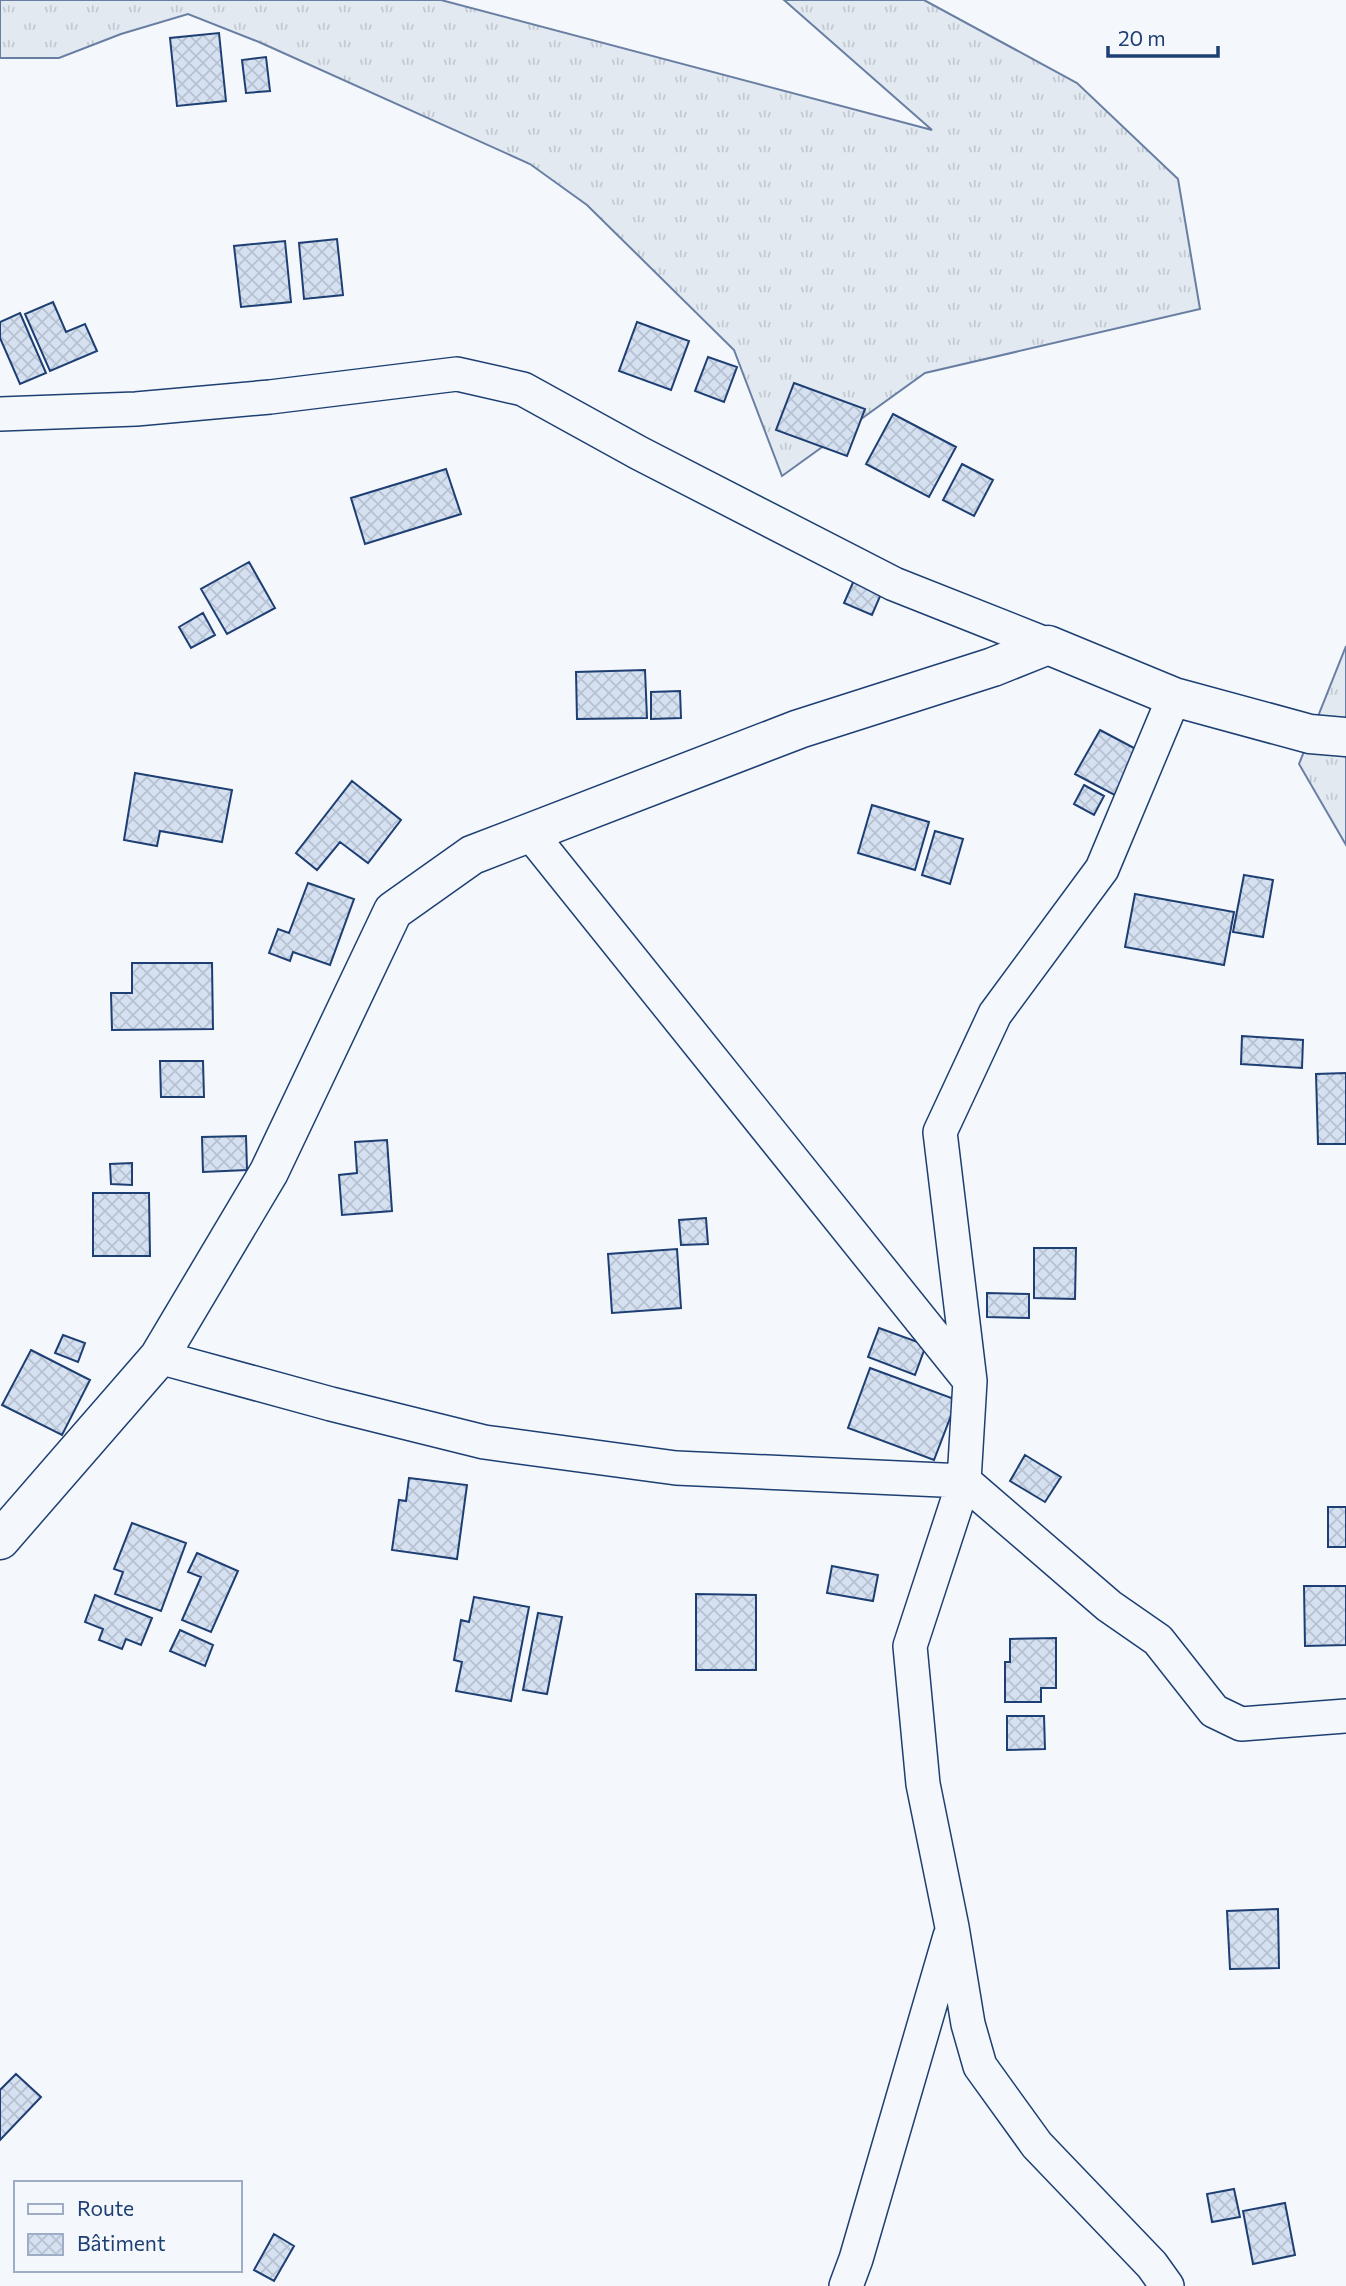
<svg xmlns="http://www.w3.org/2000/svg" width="1346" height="2286" font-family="Commissioner,sans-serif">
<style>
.grass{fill:url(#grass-tufts);stroke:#687fa3;stroke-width:2}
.building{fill:url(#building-cross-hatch);stroke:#1d3f73;stroke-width:2}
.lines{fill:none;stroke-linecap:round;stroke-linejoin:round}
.minor-casing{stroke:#1d3f73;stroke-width:36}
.tertiary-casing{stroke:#1d3f73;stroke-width:41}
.minor{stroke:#f4f7fb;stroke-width:33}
.tertiary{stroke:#f4f7fb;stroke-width:38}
</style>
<defs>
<pattern id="grass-tufts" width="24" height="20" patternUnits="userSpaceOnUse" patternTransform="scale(1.75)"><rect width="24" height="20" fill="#e3e9f0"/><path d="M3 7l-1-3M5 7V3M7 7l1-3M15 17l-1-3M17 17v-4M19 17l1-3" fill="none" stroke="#c2c9d1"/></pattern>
<pattern id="building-cross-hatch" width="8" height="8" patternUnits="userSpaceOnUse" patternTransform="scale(1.75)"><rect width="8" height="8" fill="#d5e0f0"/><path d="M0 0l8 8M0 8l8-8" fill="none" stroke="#b6c1d1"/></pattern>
</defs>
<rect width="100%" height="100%" fill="#f4f7fb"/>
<path class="grass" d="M0,0H441L932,130L784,0H924L1077,83L1178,179L1200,309L925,373L782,476L734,350L587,205L530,164L259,42L188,14L121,34L59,58H0Z
M1346,646V845L1299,764Z"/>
<path class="building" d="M219,33L226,101L177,106L170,38Z
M266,57L270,91L246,93L242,60Z
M337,239L343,295L304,299L299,243Z
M285,241L291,302L241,307L234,246Z
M53,302L66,332L85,324L97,351L50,371L25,314Z
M20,313L46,373L20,384L0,338V322Z
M637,322L689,341L671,390L619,371Z
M708,357L737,367L724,402L695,391Z
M794,383L865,409L847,456L776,430Z
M893,414L956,447L929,497L866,464Z
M962,464L993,480L974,516L943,500Z
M446,469L461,514L365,544L351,498Z
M249,562L275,608L227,634L201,589Z
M862,562L890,573L872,615L844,603Z
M203,613L215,635L191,648L179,627Z
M645,670L647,718L577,719L576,672Z
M680,691L681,718L651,719V692Z
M1100,730L1149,756L1124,800L1075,774Z
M135,773L232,790L222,842L160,831L157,846L124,840Z
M352,781L401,820L368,863L340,842L317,870L296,853Z
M1084,785L1104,796L1094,815L1074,804Z
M872,805L929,822L915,870L858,853Z
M935,831L963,839L950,884L922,875Z
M1244,875L1273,880L1263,937L1233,932Z
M308,883L354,899L330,965L293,952L290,961L269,953L278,929L289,933Z
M1135,894L1234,912L1224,965L1125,947Z
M132,963H212L213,1029L112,1030L111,993H132Z
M1242,1036L1303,1040L1302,1068L1241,1064Z
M160,1061H203L204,1097H161Z
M1346,1073V1144H1318L1316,1074Z
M246,1136L247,1170L203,1172L202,1137Z
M387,1140L392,1211L342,1215L339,1175L357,1173L355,1142Z
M132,1163V1185L111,1184L110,1164Z
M93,1193H149L150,1256H93Z
M706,1218L708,1244L681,1245L679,1220Z
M1034,1248H1076L1075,1299L1034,1298Z
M677,1249L681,1308L612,1313L608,1254Z
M987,1293L1029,1294V1318L987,1317Z
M879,1328L926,1345L915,1375L868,1357Z
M63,1335L85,1343L78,1362L55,1353Z
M31,1350L90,1380L62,1435L2,1405Z
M870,1368L957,1400L934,1460L848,1428Z
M1025,1455L1061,1477L1045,1502L1010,1481Z
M409,1478L467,1485L457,1559L392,1550L399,1500L406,1501Z
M1328,1507H1346V1547H1328Z
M132,1523L186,1543L161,1611L115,1594L123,1572L114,1569Z
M197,1553L238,1571L211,1632L182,1620L201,1577L188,1572Z
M832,1566L878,1575L873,1601L827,1593Z
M1304,1586H1346V1645L1305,1646Z
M696,1594L756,1595V1670H696Z
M95,1595L152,1618L141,1645L126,1639L122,1649L99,1640L103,1629L85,1622Z
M474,1597L529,1607L511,1701L456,1691L462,1662L454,1660L461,1620L469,1622Z
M538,1613L562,1617L547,1694L523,1690Z
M180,1630L213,1645L205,1666L170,1651Z
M1056,1638V1688H1041V1702H1005V1662H1010V1639Z
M1007,1716H1044L1045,1749L1007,1750Z
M1278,1909L1279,1968L1230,1969L1227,1911Z
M16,2074L41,2097L0,2140V2090Z
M1234,2189L1240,2217L1212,2222L1207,2194Z
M1285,2203L1295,2255L1253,2264L1243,2211Z
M274,2234L294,2246L274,2281L254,2270Z"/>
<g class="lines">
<defs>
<path id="minor" d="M0,414L136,409L270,397L457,374L523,389L639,453L894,584L1048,645
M530,833L970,1381
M159,1357L331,1404L484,1442L676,1468L964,1481L1109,1606L1158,1640L1214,1711L1241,1724L1346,1716
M846,2286L856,2259L950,1936
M1167,2286L1152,2265L1037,2145L980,2066L968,2024L952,1927L923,1784L910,1646L964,1481L970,1381L940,1132L995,1014L1102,869L1174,697"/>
<path id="tertiary" d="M0,1540L159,1357L269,1172L393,911L472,855L799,729L993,667L1048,645L1174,697L1310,734L1346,737"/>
</defs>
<use href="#minor" class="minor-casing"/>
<use href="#tertiary" class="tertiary-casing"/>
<use href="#minor" class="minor"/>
<use href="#tertiary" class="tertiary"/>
</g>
<rect x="14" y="2181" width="228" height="91" fill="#f4f7fb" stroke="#9eadc5" stroke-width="2"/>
<rect x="28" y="2204" width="35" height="10" fill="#f4f7fb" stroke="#9eadc5" stroke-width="2"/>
<text x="77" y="2216" font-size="21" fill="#1d3f73">Route</text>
<rect x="28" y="2234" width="35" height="21" fill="url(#building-cross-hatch)" stroke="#9eadc5" stroke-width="2"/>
<text x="77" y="2251" font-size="21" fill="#1d3f73">Bâtiment</text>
<path d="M1108 46v10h110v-10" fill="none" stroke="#1d3f73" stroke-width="3.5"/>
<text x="1118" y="46" font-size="21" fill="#1d3f73" stroke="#f4f7fb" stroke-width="5" paint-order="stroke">20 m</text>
</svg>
